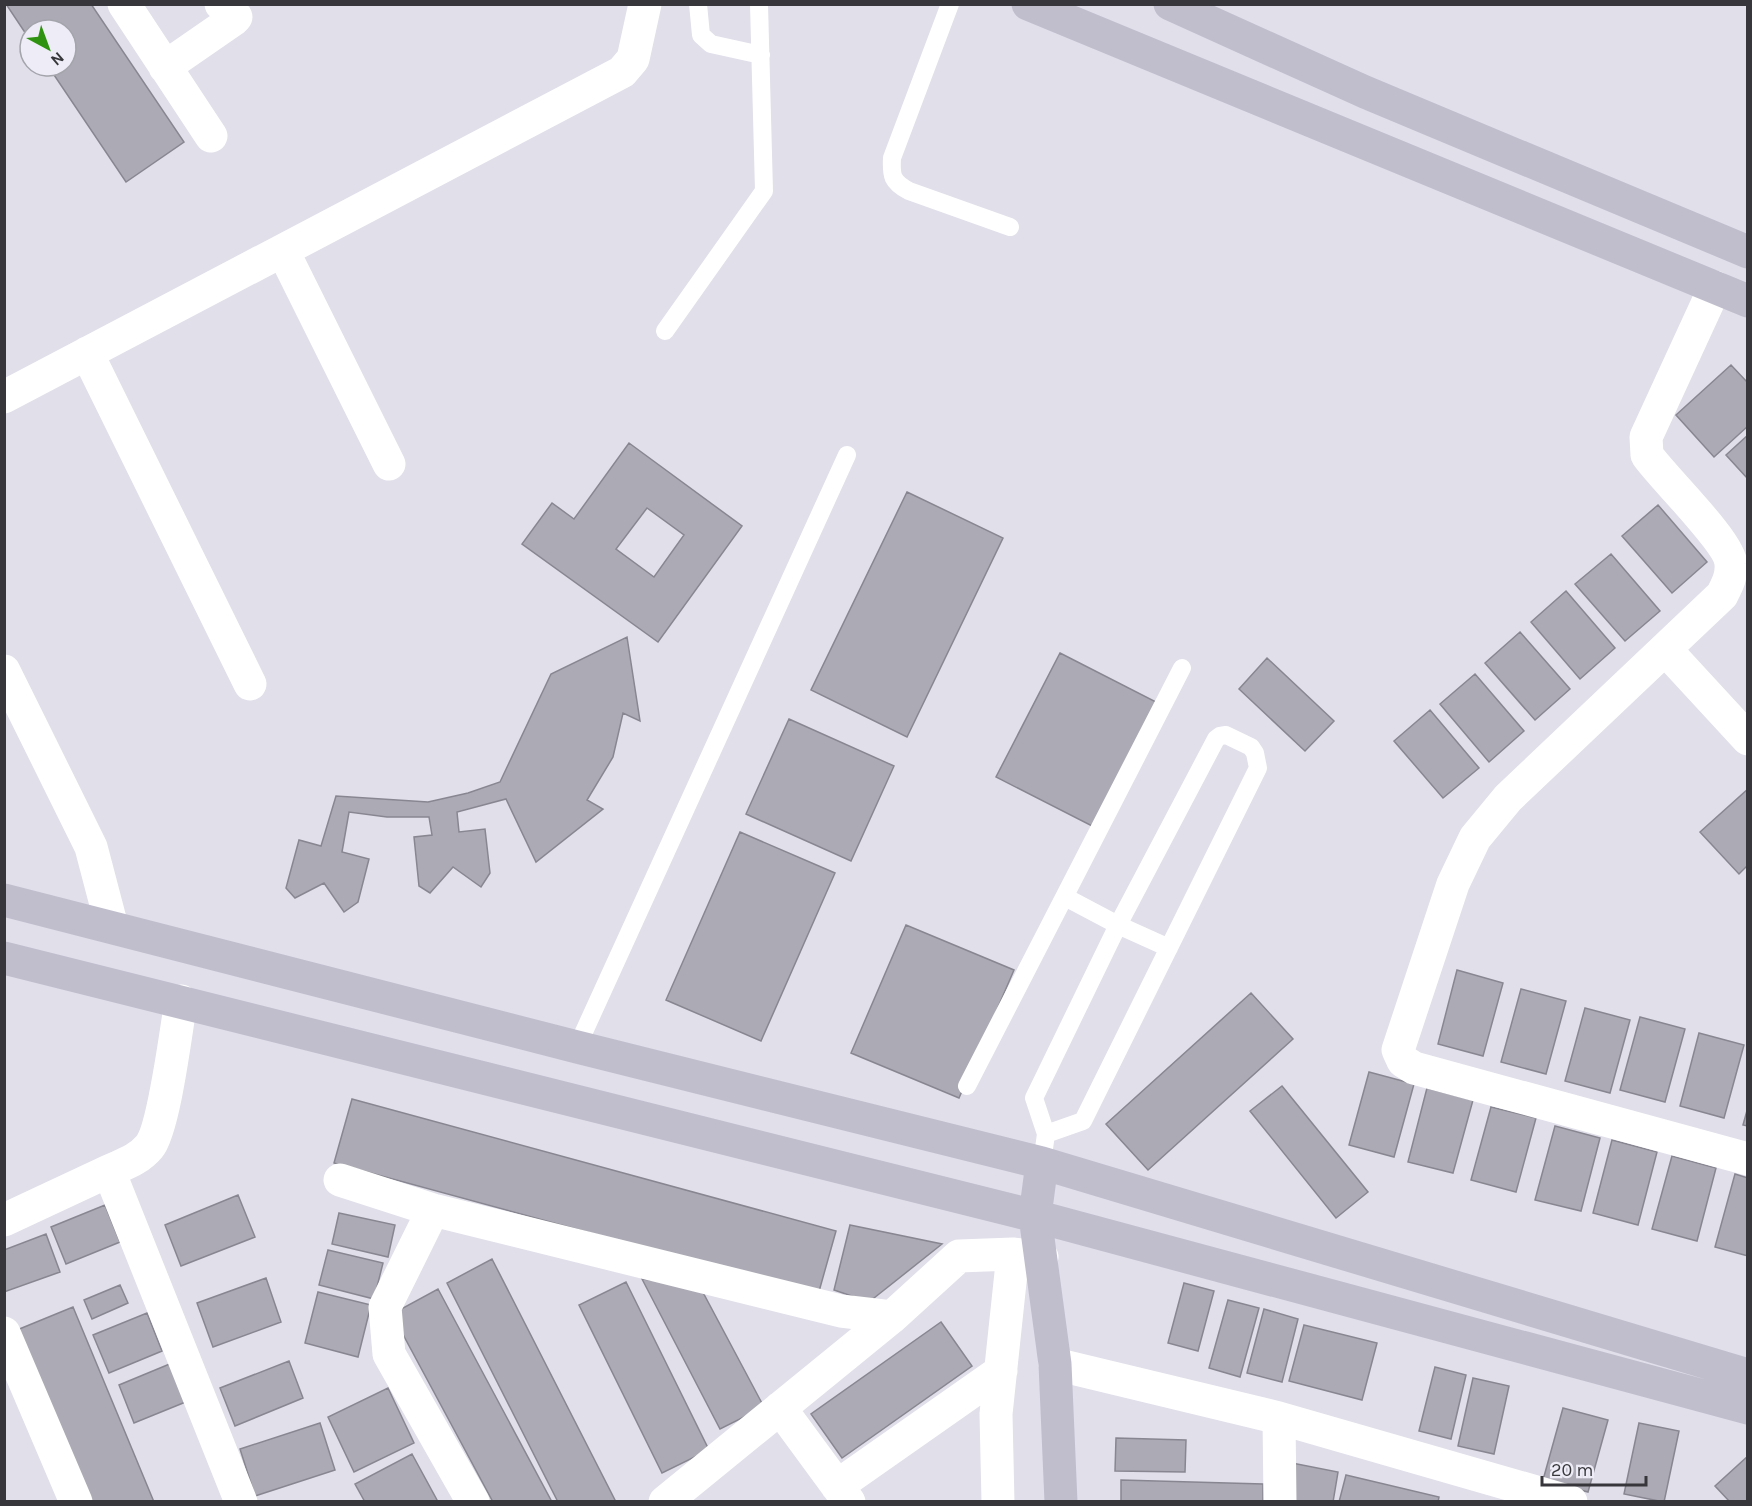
<svg xmlns="http://www.w3.org/2000/svg" width="1752" height="1506" font-family="Karla,sans-serif">
<style>
.building{fill:#acabb5;stroke:#888791;stroke-width:1.5;fill-rule:evenodd}
.lines{fill:none;stroke-linecap:round;stroke-linejoin:round}
.lane{stroke:#fff;stroke-width:18}
.street{stroke:#fff;stroke-width:33}
.secondary{stroke:#c0becd;stroke-width:33}
</style>
<rect width="100%" height="100%" fill="#e0dfea"/>
<path class="building" d="M6,4H91L184,142L126,182L48,66H66V30H30V40Z
M1731,365L1748,383V426L1714,457L1676,415Z
M1748,435V479L1726,455Z
M629,443L742,526L658,642L522,544L552,503L574,519ZM647,508L684,535L654,577L616,549Z
M907,492L1003,538L907,737L811,690Z
M1658,505L1707,562L1672,593L1622,536Z
M1611,554L1660,611L1625,641L1575,584Z
M1566,591L1615,648L1580,679L1531,622Z
M1520,632L1570,689L1535,720L1485,663Z
M627,637L640,721L623,713L613,757L587,800L603,809L536,862L506,799L457,812L459,832L485,829L490,873L481,887L453,867L430,893L419,886L414,837L432,835L429,817H387L349,812L342,852L369,859L358,902L344,912L324,883L295,898L286,888L299,840L321,846L336,796L428,802L468,793L500,782L551,674Z
M1060,653L1160,704L1096,828L996,777Z
M1267,658L1334,721L1305,751L1239,689Z
M1475,674L1524,731L1489,762L1440,704Z
M1430,710L1479,768L1443,798L1394,741Z
M789,719L894,766L851,861L746,814Z
M1748,789V865L1739,874L1700,832Z
M740,832L835,873L761,1041L666,1000Z
M906,925L1014,970L959,1098L851,1053Z
M1457,970L1503,983L1483,1056L1438,1044Z
M1521,989L1566,1001L1546,1074L1501,1062Z
M1251,993L1293,1039L1148,1170L1106,1124Z
M1585,1008L1630,1020L1610,1093L1565,1081Z
M1640,1017L1685,1029L1665,1102L1620,1090Z
M1699,1033L1744,1045L1724,1118L1680,1106Z
M1369,1072L1414,1084L1394,1157L1349,1145Z
M1282,1086L1368,1192L1336,1218L1250,1111Z
M1427,1088L1473,1100L1453,1173L1408,1162Z
M352,1099L836,1231L818,1295L334,1163Z
M1491,1107L1536,1118L1516,1192L1471,1180Z
M1748,1107V1126L1743,1125Z
M1555,1126L1600,1138L1581,1211L1535,1200Z
M1612,1140L1657,1152L1638,1225L1593,1213Z
M1672,1156L1716,1168L1697,1241L1652,1229Z
M1735,1174L1748,1178V1256L1715,1247Z
M238,1195L255,1237L181,1266L165,1225Z
M105,1205L120,1242L66,1264L51,1227Z
M339,1213L395,1225L388,1257L332,1244Z
M850,1225L942,1244L869,1302L834,1290Z
M46,1234L60,1272L4,1292V1250Z
M328,1250L383,1263L374,1299L319,1285Z
M492,1259L616,1502H558L447,1283Z
M266,1278L281,1322L213,1347L197,1303Z
M642,1279L699,1285L764,1407L720,1429Z
M626,1282L709,1450L662,1473L579,1305Z
M1184,1283L1214,1291L1198,1351L1168,1343Z
M120,1285L128,1303L92,1319L84,1300Z
M438,1289L552,1502H493L392,1314Z
M318,1292L371,1305L358,1357L305,1343Z
M1228,1300L1259,1308L1240,1377L1209,1368Z
M73,1307L154,1502H88L17,1330Z
M1264,1309L1298,1319L1282,1382L1247,1373Z
M147,1313L162,1351L109,1373L93,1335Z
M941,1322L972,1366L842,1458L811,1414Z
M1304,1325L1377,1343L1362,1400L1289,1381Z
M289,1361L303,1398L235,1426L220,1388Z
M172,1363L188,1401L134,1423L119,1385Z
M1435,1367L1466,1375L1451,1439L1419,1431Z
M1473,1378L1509,1386L1494,1454L1458,1446Z
M388,1388L414,1443L354,1472L328,1417Z
M1563,1408L1608,1420L1588,1492L1543,1480Z
M320,1423L335,1470L255,1496L240,1449Z
M1639,1423L1679,1431L1664,1502L1624,1494Z
M1116,1438L1186,1440L1185,1472L1115,1471Z
M412,1454L437,1500L433,1502H365L355,1484Z
M1748,1456V1502H1730L1715,1486Z
M1292,1463L1338,1472L1333,1502H1292Z
M1346,1475L1439,1497L1438,1502H1339Z
M1121,1480L1263,1484V1502H1121Z"/>
<g class="lines">
<path class="lane" d="M698,4L701,35L711,44L761,55
M950,4L892,158C891,176 892,182 909,191L1010,227
M665,331L764,191L759,4
M1065,897L1118,925L1169,948
M577,1047L847,455
M967,1086L1182,668
M1042,1163L1046,1134L1034,1098L1118,925L1216,739L1220,736L1226,735L1251,747L1255,753L1258,768L1083,1121L1046,1134"/>
<path class="street" d="M124,4L211,136
M165,67L233,20L236,17L221,4
M283,251L389,464
M1715,287L1646,437L1647,455C1663,478 1730,542 1731,564C1732,576 1727,585 1722,595L1508,798L1475,838L1453,884L1398,1050L1403,1061L1414,1068L1748,1159
M87,353L250,684
M4,397L622,72L633,59L645,4
M1665,649L1748,739
M4,671L91,847L112,927
M109,1171C124,1164 138,1160 149,1147C164,1130 176,1030 181,1001
M340,1180L433,1210L841,1311L892,1317L959,1256L1013,1254L1042,1257
M433,1210L385,1307L389,1354L473,1502
M4,1220L109,1171L241,1502
M4,1333L76,1502
M1055,1364L1279,1418L1571,1502
M780,1408L849,1502
M1279,1418L1280,1502
M837,1486L1001,1371
M665,1502L892,1317
M998,1502L996,1414L1013,1254"/>
<path class="secondary" d="M1028,4L1748,301
M1170,4L1365,92L1748,252
M4,900L577,1047L1042,1163L1748,1375
M4,958L1035,1216L1748,1408
M1042,1163L1035,1216L1055,1364L1061,1502"/>
</g>
<rect width="1752" height="1506" fill="none" stroke="#37373b" stroke-width="12"/>
<g transform="translate(48 48) rotate(139)"><circle r="28" fill="#edecf7" stroke="#a4a4ac" stroke-width="1.5"/>
<path d="M0-4.5L10 22L0 15L-10 22Z" fill="#309211"/>
<text y="-9" font-size="16" font-weight="bold" text-anchor="middle" fill="#37373b">N</text>
</g>
<path d="M1542 1476v9h104v-9" fill="none" stroke="#37373b" stroke-width="3"/>
<text x="1551" y="1476" font-size="18" fill="#37373b" stroke="#edecf7" stroke-width="4.5" paint-order="stroke">20 m</text>
</svg>
